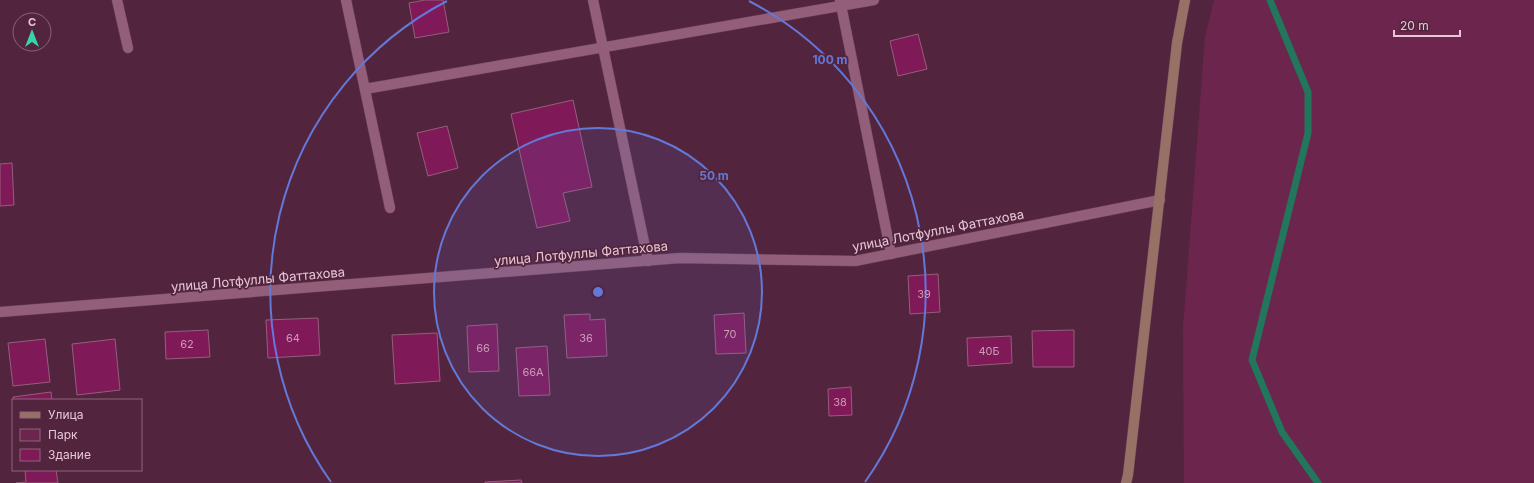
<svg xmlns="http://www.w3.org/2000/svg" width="1534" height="483" font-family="Inter,sans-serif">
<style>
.green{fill:#6c254d}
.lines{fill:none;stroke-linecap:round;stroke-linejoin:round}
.stream{stroke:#22765c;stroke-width:7}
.building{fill:#7f1958;stroke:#945f7a}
.lane-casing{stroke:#6c4359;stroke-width:11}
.street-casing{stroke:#6c4359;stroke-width:11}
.secondary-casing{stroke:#6c4359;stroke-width:11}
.lane{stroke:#935e79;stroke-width:10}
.street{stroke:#935e79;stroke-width:10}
.secondary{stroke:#977166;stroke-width:10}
.ring{fill:none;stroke:#6378d7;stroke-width:2}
.labels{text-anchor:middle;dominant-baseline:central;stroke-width:3.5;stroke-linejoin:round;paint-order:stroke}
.number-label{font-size:11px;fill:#cc9cb6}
.street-label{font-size:13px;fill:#e6c7d5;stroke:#53243e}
.centre{fill:#6378d7;stroke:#53243e;stroke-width:2}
.ring-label{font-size:12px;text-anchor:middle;font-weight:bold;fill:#6378d7;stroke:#53243e;stroke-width:3.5;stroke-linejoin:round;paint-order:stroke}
</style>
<rect width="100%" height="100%" fill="#53243e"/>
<path class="green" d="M1214,0H1534V483H1184L1183,328L1205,37Z"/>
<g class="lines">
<path class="stream" d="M1270,0L1308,92V133L1252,360L1282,432L1318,483"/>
</g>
<path class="building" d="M425,0H443L449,32L415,38L409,3Z
M918,34L927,69L898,76L890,41Z
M573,100L592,187L563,193L570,221L537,228L511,114Z
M447,126L458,168L428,176L417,133Z
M12,163L14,205L0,206V164Z
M938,274L940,312L910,314L908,276Z
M744,313L746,353L716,354L714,315Z
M590,314V320L605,319L607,356L567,358L564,315Z
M318,318L320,355L268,358L266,320Z
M497,324L499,371L469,372L467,326Z
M208,330L210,357L166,359L165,332Z
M1074,330V367H1033L1032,331Z
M437,333L440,381L395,384L392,335Z
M1011,336L1012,363L968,366L967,338Z
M45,339L50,382L13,386L8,343Z
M115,339L120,390L77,395L72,344Z
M547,346L550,395L519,396L516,348Z
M851,387L852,415L829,416L828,389Z
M51,392L52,400H14L13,397Z
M25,470H56L58,483H16L26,482Z
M521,480L522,483H485V482Z"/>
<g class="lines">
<defs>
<path id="lane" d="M117,0L128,48
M346,0L390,208
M593,0L648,261
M840,0L891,254
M365,89L874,0"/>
<path id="street" d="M0,312L680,258L855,261L1160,200"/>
<path id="secondary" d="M1126,483L1128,475L1177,43L1185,0"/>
</defs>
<use href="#lane" class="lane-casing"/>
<use href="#street" class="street-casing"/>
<use href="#secondary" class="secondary-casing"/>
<use href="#lane" class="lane"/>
<use href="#street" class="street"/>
<use href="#secondary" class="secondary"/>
</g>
<circle cx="598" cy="292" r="164" fill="#6378d7" fill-opacity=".12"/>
<g class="ring">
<circle cx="598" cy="292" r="164"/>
<path d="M331 482A328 328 0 0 1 447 1M749 1A328 328 0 0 1 865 482"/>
</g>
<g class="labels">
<g class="number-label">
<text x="924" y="294">39</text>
<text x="730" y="334">70</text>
<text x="293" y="338">64</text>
<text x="586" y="338">36</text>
<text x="187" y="344">62</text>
<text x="483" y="348">66</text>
<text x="989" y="351">40Б</text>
<text x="533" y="372">66А</text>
<text x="840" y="402">38</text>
</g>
<g class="street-label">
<text transform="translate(938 230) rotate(-11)">улица Лотфуллы Фаттахова</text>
<text transform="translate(581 253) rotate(-5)">улица Лотфуллы Фаттахова</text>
<text transform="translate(258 279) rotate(-5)">улица Лотфуллы Фаттахова</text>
</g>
</g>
<circle cx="598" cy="292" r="6" class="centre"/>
<g class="ring-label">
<text x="830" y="64">100 m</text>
<text x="714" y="180">50 m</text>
</g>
<rect x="12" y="399" width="130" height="72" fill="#53243e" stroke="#8e657a"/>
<rect x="20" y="412" width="20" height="6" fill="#977166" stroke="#8e657a"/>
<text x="48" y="419" font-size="12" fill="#e6c7d5">Улица</text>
<rect x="20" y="429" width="20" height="12" fill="#6c254d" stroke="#8e657a"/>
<text x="48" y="439" font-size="12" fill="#e6c7d5">Парк</text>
<rect x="20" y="449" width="20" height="12" fill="#7f1958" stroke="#8e657a"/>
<text x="48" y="459" font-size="12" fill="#e6c7d5">Здание</text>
<g transform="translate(32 32)"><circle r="19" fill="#53243e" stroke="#8e657a"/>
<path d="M0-3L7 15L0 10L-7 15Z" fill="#37d4a6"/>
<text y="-6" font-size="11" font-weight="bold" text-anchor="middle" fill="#e6c7d5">С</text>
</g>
<path d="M1394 30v6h66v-6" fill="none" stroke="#e6c7d5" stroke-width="2"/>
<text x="1400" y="30" font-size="12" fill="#e6c7d5" stroke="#53243e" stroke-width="3" paint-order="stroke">20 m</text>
</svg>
